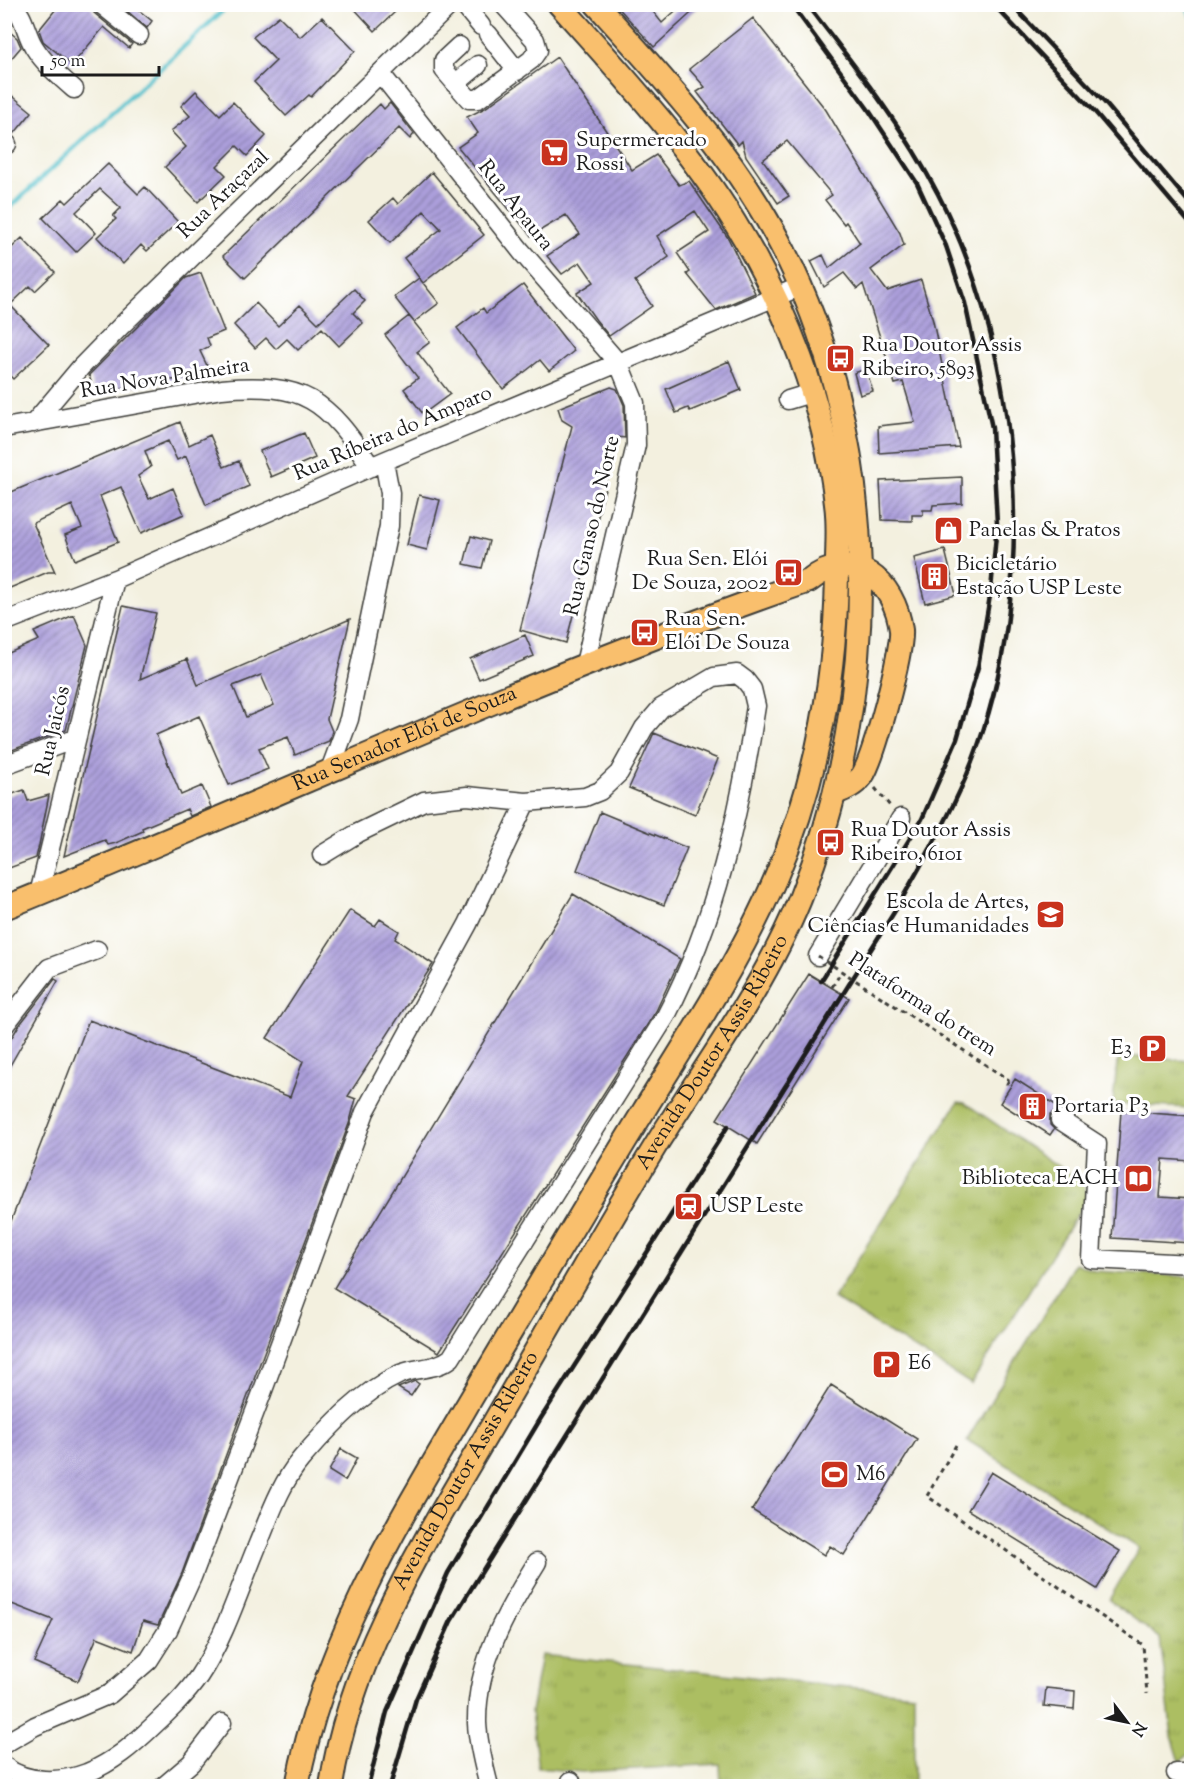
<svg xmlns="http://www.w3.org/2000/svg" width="1196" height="1791" font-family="'Sorts Mill Goudy',serif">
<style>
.grass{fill:url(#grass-tufts);stroke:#646d3f;stroke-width:1.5}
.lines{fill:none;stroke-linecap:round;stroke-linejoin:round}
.stream{stroke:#54c1cc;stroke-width:4.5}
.building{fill:url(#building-hatch);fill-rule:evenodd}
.minor-casing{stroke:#3c3c39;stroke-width:21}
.major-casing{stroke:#3c3c39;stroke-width:26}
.path{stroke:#3c3c39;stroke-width:3;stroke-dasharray:4.5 4.5;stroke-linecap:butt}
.minor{stroke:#fff;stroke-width:18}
.major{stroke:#f9bf6d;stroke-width:22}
.rail{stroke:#1c1c1c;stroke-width:4.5}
.path-bridge{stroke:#3c3c39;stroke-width:3;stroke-dasharray:4.5 4.5;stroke-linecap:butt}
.labels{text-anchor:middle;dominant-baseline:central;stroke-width:6;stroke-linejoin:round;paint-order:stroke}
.poi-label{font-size:21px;fill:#1c1c1c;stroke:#fff;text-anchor:start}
.street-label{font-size:21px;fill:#1c1c1c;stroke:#fff}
</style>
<defs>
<pattern id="grass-tufts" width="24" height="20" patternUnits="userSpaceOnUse" patternTransform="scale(1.5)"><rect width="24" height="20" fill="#acbe62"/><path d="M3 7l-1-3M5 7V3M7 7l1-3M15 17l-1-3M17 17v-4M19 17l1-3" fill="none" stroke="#93a354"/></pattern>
<pattern id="building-hatch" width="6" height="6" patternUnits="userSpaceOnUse" patternTransform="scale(1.5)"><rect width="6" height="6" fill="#ac9fdb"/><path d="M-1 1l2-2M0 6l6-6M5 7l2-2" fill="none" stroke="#8b81b1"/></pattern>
</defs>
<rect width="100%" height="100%" fill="#fff"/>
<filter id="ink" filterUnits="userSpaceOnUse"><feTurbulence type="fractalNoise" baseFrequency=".0167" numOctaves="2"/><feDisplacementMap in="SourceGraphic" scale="12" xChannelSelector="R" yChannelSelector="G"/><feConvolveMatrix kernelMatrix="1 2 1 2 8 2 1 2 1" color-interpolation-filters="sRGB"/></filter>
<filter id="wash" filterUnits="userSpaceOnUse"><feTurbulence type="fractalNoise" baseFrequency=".008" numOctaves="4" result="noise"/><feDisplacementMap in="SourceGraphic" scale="24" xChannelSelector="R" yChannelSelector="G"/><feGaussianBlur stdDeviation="1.35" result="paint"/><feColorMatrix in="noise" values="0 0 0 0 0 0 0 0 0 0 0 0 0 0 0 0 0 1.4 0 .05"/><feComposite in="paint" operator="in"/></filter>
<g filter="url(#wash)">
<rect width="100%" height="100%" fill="#f3f0df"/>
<path class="grass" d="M1122,1056L1191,1061V1108L1113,1104L1117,1063Z
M958,1102L965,1103L1084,1184L1088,1197L971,1384L833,1298Z
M1075,1263L1095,1271L1191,1277L1192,1752L1180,1762L1172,1736L1160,1638L1109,1600L1139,1548L967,1440Z
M541,1655L914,1694V1786H721L720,1764L582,1772L538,1768L531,1712Z"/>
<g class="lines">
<path class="stream" d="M1185,4L1192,16
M4,213L230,4"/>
</g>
<g id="blocks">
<path class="building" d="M60,4H90L94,13L132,44L129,48L104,27L72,65L43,41L39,30Z
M119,4H131L152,21L147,28Z
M350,4H388L395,12L375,31Z
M615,4H647L662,23L683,4H701L654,47Z
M279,16L300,37L322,17L355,51L311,97L309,95L286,116L254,82L276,61L253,37Z
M753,18L826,110L900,233L904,245L871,270L887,291L921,280L933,321L959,447L879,453L878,426L915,422L903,382L895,384L863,284L857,289L844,273L824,287L811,261L823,255L829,268L860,243L846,222L844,224L825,200L832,195L787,141L763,160L789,196L778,203L746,156L742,141L738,145L697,92L705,87L689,69Z
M4,27L17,38L21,47L4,67Z
M557,57L632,170L656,155L679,185L689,181L728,238L755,293L716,310L687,274L690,272L677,253L709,232L695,211L657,236L669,257L635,281L652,306L609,336L596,320L577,293L594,282L580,262L562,274L547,256L580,234L566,215L531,236L458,147L478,133L467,117L485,108Z
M4,89L32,112L14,134L4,126Z
M196,91L220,115L233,102L266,136L247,156L237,146L217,166L226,175L198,202L165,167L186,147L171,131L190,116L181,106Z
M390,103L414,134L410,139L399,128L245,278L223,256L380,104L384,109Z
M108,164L138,194L145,187L178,222L147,251L141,245L123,264L97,237L116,219L113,216L121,208L100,189L76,212L96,233L76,252L43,218L63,199L67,203Z
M432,172L484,235L423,283L404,258L441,229L424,211L390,243L369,220L393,198L398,204Z
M22,238L55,272L35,291L30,286L10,305L49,345L13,379L4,370V255Z
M201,273L224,331L207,338L210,346L200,351L211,374L94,392L89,375L186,278Z
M419,278L439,303L414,322L394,297Z
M523,285L574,351L549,371L540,360L503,389L457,328L483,308L486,313Z
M354,289L365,301L353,313L363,323L339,346L322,328L298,350L287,339L276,349L266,338L255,348L234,325L256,303L278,326L300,305L318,323Z
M409,316L430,342L417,352L450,394L423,414L404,389L418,378L385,335Z
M729,361L741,390L690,411L688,408L676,413L666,389Z
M866,369L873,391L860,395L854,373Z
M611,387L617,389L624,405L625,438L618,437L566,643L520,630L572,426L562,420L558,408Z
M180,422L189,445L210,435L224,467L239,461L249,486L206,505L186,456L177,460L168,441L145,451L151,467L138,476L149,499L173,488L184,514L141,533L121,487L100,496L118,542L75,560L65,535L82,528L72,505L33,523L55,572H48L10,588L4,575V495Z
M304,433L315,458L271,477L260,451Z
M962,477V503L933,505L932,510H923V515H912V521L882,520L880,481Z
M419,495L440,500L427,550L407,545Z
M471,536L489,541L482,568L464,564Z
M945,550L956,595L925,603L914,558Z
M123,606L156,613L140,679L187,659L198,685L350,619L327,719L332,731L329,741L295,755L288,737L259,748L268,769L229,785L199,716L156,735L181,795L202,786L211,807L190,816L187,809L142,828L143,831L116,843L108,845L105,840L64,856ZM261,675L274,705L246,717L233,686Z
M74,615L87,645L66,730L4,753V655L39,640L34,632Z
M525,635L534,656L479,679L470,659Z
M654,733L718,759L695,815L629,788Z
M24,790L28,801L49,795L39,845L36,858L4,870V797Z
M600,812L687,848L664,905L577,870Z
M573,894L680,959L656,1011L439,1352L334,1288Z
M350,910L375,926L380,919L399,931L395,939L433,964L348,1096L356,1099L350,1121L182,1573L158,1625L143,1621L133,1651L97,1637L78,1681L34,1662L53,1620L4,1601V1239L89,1020L290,1097L303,1061L267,1038Z
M809,974L849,998L757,1144L717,1119Z
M55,979L58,981L4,1076V1050L18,1027Z
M1015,1079L1062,1109L1050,1114V1125L1054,1129L1050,1135L1000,1103Z
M1121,1111L1191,1116V1161L1163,1159L1160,1197L1191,1199V1243L1112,1238Z
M415,1381L419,1384L411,1396L398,1388Z
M831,1385L917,1439L844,1555L830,1546L824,1555L752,1510Z
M341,1449L357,1458L345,1481L329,1471Z
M991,1472L1120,1551L1097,1589L968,1510Z
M1046,1688L1075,1691L1074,1709L1044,1706Z"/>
</g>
</g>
<g filter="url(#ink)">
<use href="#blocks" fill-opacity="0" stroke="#3c3c39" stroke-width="1.5"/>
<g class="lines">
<defs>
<path id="minor" d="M12,4C25,17 25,32 34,47C44,63 59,76 74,89
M101,4L139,35
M463,4L481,26
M488,34L517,71
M459,46L444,60V70L469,99H478L531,60L538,50L535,40L503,4
M381,74L521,251L619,364L635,403L636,445L585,664
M455,84L478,65
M4,142L7,144
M788,400L811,393
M34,423L81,367L122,325L451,4
M4,428L222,389C305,382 326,399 371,467
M4,622L115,579L384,461L799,287
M4,765L75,739
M330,770L349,719L389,526L390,493L384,461
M39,894L115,579
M818,956L901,818
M4,1026L49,968L97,950
M1060,1120L1097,1144L1091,1259L1192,1264
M4,1744L35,1726L110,1694L149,1660L168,1630L192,1577L262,1393L365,1112L468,924L526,802
M4,1766C27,1784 61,1783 87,1773C113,1762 132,1746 153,1726C169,1711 186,1695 199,1676C225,1637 240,1587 258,1544C270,1515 281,1483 301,1459C329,1427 361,1392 400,1374C417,1367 436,1370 451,1358L666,1016C716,920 740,812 756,706L752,689L745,680L737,674L714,677L661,708L644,728L619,773L600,791L585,797L526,802L467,796L424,801L358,833L322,855
M1176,1773H1192
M571,1781L572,1786
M164,1786L191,1763L222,1723
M489,1786C484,1766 478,1745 477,1723C476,1664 506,1612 537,1562"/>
<g id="major">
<path id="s1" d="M4,908C273,799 535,676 809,581C853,545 895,581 901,630C903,650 874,759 862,776C855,785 846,789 835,793"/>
<path d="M297,1786C324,1640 403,1514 478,1387C533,1295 587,1203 643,1112C690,1036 741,959 776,877C818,780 837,669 837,564C837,544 839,524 836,504C825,406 786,306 735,223C689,147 618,70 559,4"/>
<path id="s2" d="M331,1786C351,1649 435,1525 503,1407C555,1318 605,1228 659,1140C708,1062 765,985 800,899C884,690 884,432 774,232C727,147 661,76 596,4"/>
</g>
</defs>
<use href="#minor" class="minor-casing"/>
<use href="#major" class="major-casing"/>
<path class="path" d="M875,788L890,806
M832,987L842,971
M1009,1080L1007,1084L1010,1088
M956,1445L927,1496L1143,1645L1147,1694"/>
<use href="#minor" class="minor"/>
<use href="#major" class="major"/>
<path class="rail" d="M791,4L868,109L917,183L946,246L965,303L992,428L997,524L991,590L978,667L957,739L922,819L821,981
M993,4L1095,112L1192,226
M1011,4L1105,103L1192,206
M368,1786L387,1712L448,1573L541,1418L728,1126
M390,1786L416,1699L451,1621L898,906C924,859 953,812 972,762C1040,588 1023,358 938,194C903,126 854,65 807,4"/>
<path class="path-bridge" d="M818,956L1009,1080"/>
</g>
</g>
<defs>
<symbol id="supermarket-square" viewBox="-11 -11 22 22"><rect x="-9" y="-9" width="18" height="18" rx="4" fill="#c8321e" stroke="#fff"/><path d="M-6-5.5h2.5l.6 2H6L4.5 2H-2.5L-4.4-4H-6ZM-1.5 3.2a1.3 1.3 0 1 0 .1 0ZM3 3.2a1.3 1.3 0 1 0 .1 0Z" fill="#fff"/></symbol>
<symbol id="bus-square" viewBox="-11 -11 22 22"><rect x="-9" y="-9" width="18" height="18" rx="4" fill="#c8321e" stroke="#fff"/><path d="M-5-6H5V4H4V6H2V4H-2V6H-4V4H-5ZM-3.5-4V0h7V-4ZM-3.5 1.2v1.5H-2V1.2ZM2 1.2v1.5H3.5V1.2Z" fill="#fff"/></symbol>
<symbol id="shop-square" viewBox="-11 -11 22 22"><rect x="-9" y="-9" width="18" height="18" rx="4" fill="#c8321e" stroke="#fff"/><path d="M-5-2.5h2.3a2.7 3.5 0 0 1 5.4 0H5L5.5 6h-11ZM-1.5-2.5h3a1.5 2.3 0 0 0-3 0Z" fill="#fff"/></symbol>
<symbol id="building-square" viewBox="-11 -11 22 22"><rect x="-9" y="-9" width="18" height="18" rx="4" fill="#c8321e" stroke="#fff"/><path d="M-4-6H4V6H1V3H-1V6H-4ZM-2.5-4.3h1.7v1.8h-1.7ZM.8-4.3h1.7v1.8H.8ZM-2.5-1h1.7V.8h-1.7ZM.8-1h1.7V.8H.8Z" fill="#fff"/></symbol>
<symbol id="university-square" viewBox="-11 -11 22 22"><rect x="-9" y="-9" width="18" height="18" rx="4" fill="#c8321e" stroke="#fff"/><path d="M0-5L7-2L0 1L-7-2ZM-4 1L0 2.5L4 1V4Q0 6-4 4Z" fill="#fff"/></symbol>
<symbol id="parking-square" viewBox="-11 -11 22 22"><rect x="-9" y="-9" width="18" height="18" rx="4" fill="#c8321e" stroke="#fff"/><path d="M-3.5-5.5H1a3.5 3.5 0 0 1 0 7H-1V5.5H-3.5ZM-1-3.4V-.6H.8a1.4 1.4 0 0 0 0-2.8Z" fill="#fff"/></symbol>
<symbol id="library-square" viewBox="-11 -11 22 22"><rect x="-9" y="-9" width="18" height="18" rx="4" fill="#c8321e" stroke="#fff"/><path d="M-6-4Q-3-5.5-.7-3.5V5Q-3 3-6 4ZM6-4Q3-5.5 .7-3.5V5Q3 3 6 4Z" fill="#fff"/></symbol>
<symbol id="station-square" viewBox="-11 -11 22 22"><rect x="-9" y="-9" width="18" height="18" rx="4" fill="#c8321e" stroke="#fff"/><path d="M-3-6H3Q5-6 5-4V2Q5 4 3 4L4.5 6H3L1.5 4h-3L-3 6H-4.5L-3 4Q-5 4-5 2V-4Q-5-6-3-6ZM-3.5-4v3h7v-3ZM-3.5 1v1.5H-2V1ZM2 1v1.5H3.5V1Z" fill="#fff"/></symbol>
<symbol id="stadium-square" viewBox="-11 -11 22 22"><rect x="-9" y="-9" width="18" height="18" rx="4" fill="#c8321e" stroke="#fff"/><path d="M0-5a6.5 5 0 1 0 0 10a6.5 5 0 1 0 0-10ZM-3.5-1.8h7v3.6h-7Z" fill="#fff"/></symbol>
</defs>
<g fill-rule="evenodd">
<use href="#supermarket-square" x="538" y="136" width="33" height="33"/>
<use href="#bus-square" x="824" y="342" width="33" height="33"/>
<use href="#shop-square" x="932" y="514" width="33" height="33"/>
<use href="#bus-square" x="772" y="556" width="33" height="33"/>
<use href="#building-square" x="918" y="560" width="33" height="33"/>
<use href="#bus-square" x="628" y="616" width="33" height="33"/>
<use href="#bus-square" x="814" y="826" width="33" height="33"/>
<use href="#university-square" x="1034" y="898" width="33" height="33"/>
<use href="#parking-square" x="1136" y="1032" width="33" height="33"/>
<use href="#building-square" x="1016" y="1090" width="33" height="33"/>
<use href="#library-square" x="1122" y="1162" width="33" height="33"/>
<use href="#station-square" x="672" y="1190" width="33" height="33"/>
<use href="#parking-square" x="870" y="1348" width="33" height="33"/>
<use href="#stadium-square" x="818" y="1458" width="33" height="33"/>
</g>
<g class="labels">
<g class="poi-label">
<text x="576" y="141">Supermercado<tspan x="576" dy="24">Rossi</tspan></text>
<text x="862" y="346">Rua Doutor Assis<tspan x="862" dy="24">Ribeiro, 5893</tspan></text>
<text x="969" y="531">Panelas &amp; Pratos</text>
<text x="768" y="560" text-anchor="end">Rua Sen. Elói<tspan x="768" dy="24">De Souza, 2002</tspan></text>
<text x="956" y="565">Bicicletário<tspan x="956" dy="24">Estação USP Leste</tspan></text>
<text x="665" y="620">Rua Sen.<tspan x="665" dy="24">Elói De Souza</tspan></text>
<text x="851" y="831">Rua Doutor Assis<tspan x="851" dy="24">Ribeiro, 6101</tspan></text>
<text x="1029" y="903" text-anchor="end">Escola de Artes,<tspan x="1029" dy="24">Ciências e Humanidades</tspan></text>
<text x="1132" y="1049" text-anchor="end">E3</text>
<text x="1054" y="1107">Portaria P3</text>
<text x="1118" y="1179" text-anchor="end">Biblioteca EACH</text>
<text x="710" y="1207">USP Leste</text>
<text x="908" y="1364">E6</text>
<text x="856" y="1475">M6</text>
</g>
<g class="street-label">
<text transform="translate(224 195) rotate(-44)">Rua Araçazal</text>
<text transform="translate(515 206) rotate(52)">Rua Apaura</text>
<text transform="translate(165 379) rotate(-9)">Rua Nova Palmeira</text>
<text transform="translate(393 434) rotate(-23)">Rua Ríbeira do Amparo</text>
<text transform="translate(593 526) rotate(-77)">Rua Ganso do Norte</text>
<text transform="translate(54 731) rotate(-77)">Rua Jaicós</text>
<text stroke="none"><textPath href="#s1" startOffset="435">Rua Senador Elói de Souza</textPath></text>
<text transform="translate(922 1005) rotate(33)">Plataforma do trem</text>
<text stroke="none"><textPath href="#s2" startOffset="831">Avenida Doutor Assis Ribeiro</textPath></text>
<text stroke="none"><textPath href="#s2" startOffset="345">Avenida Doutor Assis Ribeiro</textPath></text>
</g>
</g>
<rect width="1196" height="1791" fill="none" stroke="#fff" stroke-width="24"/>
<g transform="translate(1127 1722) rotate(122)" stroke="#ffffff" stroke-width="4.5" paint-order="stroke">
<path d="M0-4.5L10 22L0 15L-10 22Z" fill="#1c1c1c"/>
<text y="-9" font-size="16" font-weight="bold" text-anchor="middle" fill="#1c1c1c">N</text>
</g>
<path d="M42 66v9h117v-9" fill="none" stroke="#1c1c1c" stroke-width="3"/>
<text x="51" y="66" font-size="18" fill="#1c1c1c" stroke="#ffffff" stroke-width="4.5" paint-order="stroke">50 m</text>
</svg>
